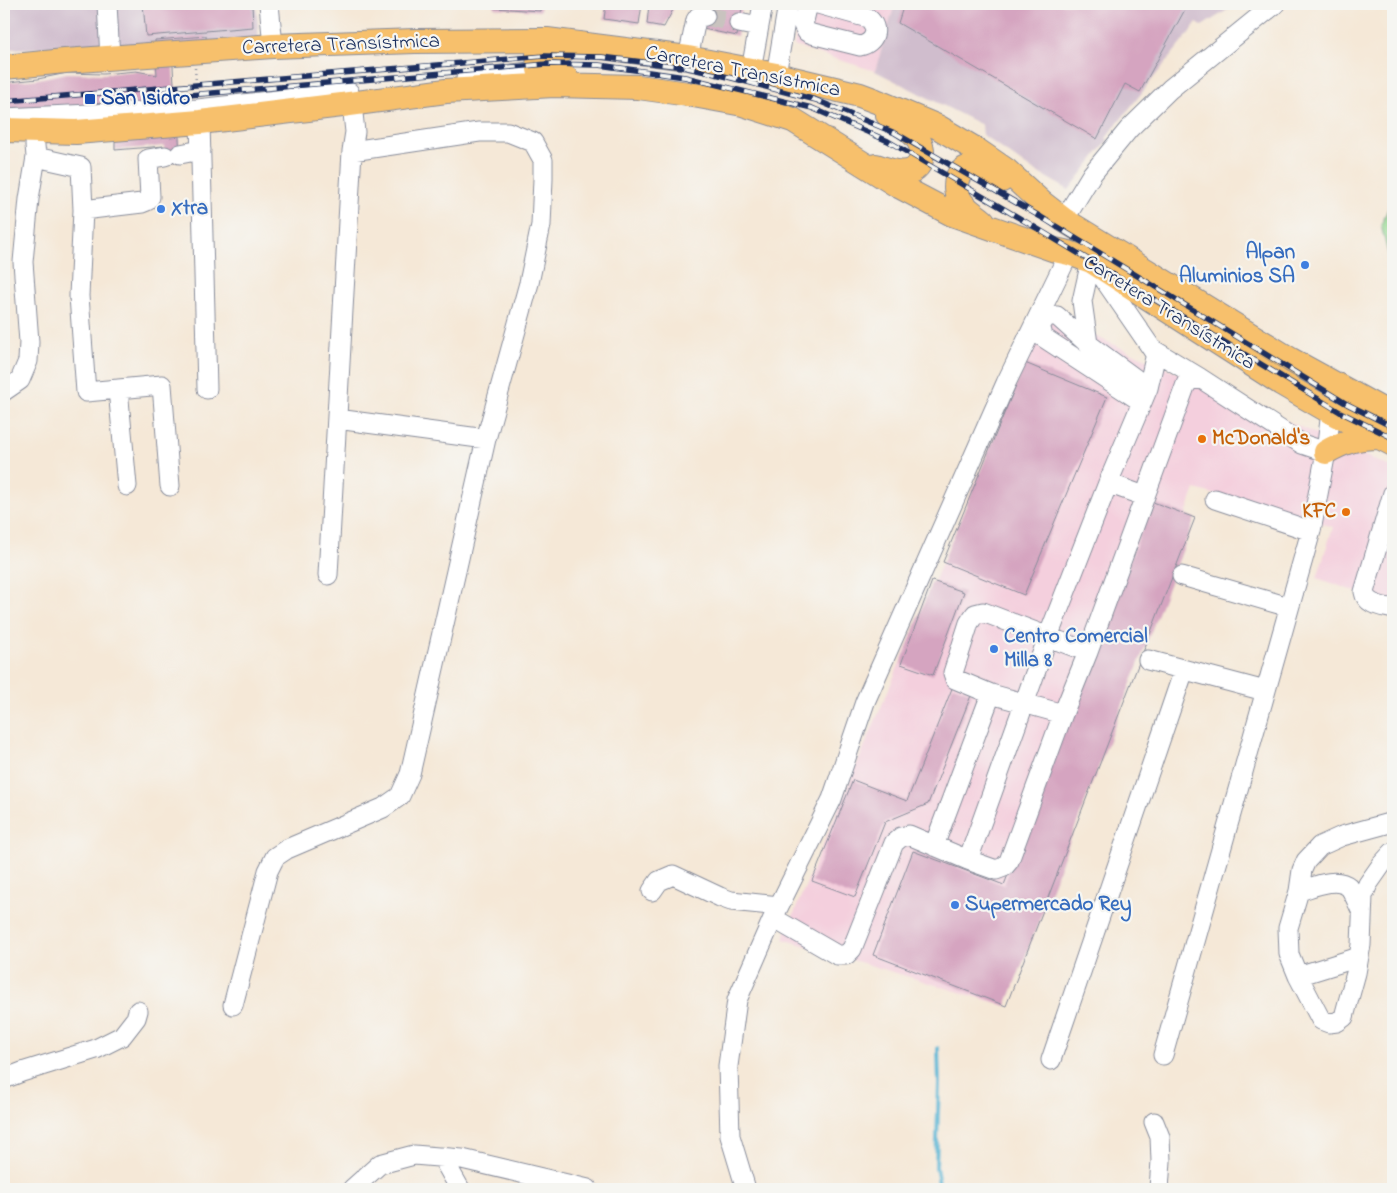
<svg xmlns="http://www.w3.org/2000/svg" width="1397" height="1193" font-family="'Indie Flower',sans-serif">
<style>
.built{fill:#f4cfdd}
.industrial{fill:#d0bdcd}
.green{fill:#96d890;stroke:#588477}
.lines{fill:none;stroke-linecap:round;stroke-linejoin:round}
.stream{stroke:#54b3d3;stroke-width:4}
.building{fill:#d5a4c0}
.minor-tunnel{stroke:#c9c3bf;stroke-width:19;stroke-dasharray:19 9;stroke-linecap:butt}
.minor-casing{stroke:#888c9a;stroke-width:21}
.major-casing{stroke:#888c9a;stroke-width:26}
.path{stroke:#888c9a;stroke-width:2.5;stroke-dasharray:1 4;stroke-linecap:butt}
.minor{stroke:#fff;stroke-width:19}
.major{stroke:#f7c06c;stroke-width:24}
.rail-casing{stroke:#1b2f5e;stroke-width:5.5}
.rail{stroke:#f6f6f2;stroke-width:4;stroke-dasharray:11;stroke-linecap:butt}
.transit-dot{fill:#1a4fb4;stroke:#f6f6f2;stroke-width:2}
.shop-dot{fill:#3f7fe0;stroke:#f6f6f2;stroke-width:2}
.food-dot{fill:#e8710a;stroke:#f6f6f2;stroke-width:2}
.labels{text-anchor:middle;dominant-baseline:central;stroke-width:4.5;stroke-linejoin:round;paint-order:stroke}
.street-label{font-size:21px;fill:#1b2f5e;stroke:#f6f6f2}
.transit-label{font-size:21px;font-weight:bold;fill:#164399;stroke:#f6f6f2;text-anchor:start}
.shop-label{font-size:21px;font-weight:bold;fill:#366cbe;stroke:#f6f6f2;text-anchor:start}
.food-label{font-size:21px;font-weight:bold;fill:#c56008;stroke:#f6f6f2;text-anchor:start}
</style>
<rect width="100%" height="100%" fill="#f6f6f2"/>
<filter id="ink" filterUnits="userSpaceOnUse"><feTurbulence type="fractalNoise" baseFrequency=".02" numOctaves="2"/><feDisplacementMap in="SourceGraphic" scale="10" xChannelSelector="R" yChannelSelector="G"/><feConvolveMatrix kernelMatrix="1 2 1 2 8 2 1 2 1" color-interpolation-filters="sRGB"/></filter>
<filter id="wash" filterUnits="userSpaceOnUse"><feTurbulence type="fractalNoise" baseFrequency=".0096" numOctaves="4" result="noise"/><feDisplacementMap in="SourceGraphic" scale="20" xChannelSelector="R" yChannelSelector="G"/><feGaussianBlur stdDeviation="1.12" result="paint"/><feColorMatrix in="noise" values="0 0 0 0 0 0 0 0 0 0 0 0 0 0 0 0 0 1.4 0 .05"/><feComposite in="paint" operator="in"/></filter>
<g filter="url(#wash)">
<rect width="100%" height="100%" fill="#f5e8d7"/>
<path class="built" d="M801,4H895L875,71L794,46Z
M1047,315L1393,468V605L1317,578L1333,527L1195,489L1006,1006L783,939Z"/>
<path class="industrial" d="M4,4H256L259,41L4,49Z
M895,4H1237L1202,26L1197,23L1106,138L1108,140L1069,190L1026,166L983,135L982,125L875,71Z"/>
<path class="green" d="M1393,197V265L1388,254L1381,225Z"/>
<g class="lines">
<path class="stream" d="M938,1048L939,1084L936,1167L940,1189"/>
</g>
<g id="blocks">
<path class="building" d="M143,4H252L253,27L146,36Z
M494,4H541L540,11L494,8Z
M606,4H642L639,24L604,19Z
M649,4H676L664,27L647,24Z
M708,4H720L742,8L737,36L703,29Z
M904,4H1188L1140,92L1125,84L1097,139L898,23Z
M206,36L207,46L172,49L174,84L176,87L177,96L180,160L165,162L164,146L115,150V139L4,129V83L18,81L38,79L67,73L103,74L136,71L157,75L155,40Z
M1025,363L1107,397L1024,595L943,562Z
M1153,502L1195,518L1006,1006L873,955L913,851L1004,885Z
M932,581L964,592L933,675L901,664Z
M953,686L972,693L928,804L885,822L855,897L812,881L853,780L907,801Z"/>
</g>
</g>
<g filter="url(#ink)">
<use href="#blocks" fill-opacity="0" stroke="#888c9a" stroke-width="1"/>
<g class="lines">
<path class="minor-tunnel" d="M705,16L739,23"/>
<defs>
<path id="minor" d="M107,4L110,58
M269,4L273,46
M808,4L803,25L807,32L812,34L860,46C875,43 880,28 868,18L818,4
M739,23L758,27
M688,58L696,20L698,17L705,16
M751,70L763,4
M776,75L788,4
M466,79L539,71
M4,118L198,109L349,92
M200,122L207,389
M180,154L201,150
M36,157L81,167L83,210L79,296L86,392L162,385L170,486
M83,210L142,203L147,201L150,197L148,159L165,156
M1064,220L1092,174L1129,129L1170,89L1275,4
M1091,261L1082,301L1088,344L1148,388
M1032,330L1142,402
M1042,332L1040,327L1047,315L1057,316L1088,344
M1152,349L1200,378
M118,389L127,486
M4,391L20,380L28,361L29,342L23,262L29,199L36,157L35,145
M337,419L486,439
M1108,483L1144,496
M1393,493L1364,592C1366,605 1382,606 1393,609
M1215,499L1311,531
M328,575L352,151L355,132L352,104
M1182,576L1289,607
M1148,660L1265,691
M991,694L1063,714
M1393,822L1342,836L1320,846L1306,861L1302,870L1299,891L1288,928L1289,954L1298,976L1321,1020L1329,1023L1337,1022L1344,1017L1348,1002L1356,973L1361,945L1363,896L1368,884L1382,864L1393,852
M934,846L991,694L955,679L953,673L969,623L975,614L983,612L1088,652
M968,860L1048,637L1108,483L1148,388L1155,358V354L1152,349L1095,266
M652,891L659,881L673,875L720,897L731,901L779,906
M1299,891C1313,887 1336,876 1349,887C1354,893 1358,905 1362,912
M773,918L837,955H846L852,949L894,843L901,837L909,835L968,860L996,870L1004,867L1009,861L1063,714L1088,652L1186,384L1191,380L1200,378L1302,444L1326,452
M1298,976L1359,957
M233,1005L268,871L275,857L287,849L383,808L400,796L410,774L486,439L529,283L541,225L543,179V160L533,142L508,132H479L352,151
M1163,1055L1311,531L1326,452L1331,412
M1051,1060L1184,670
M4,1079L22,1072L96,1049L122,1036L136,1018L138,1011
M1154,1122L1160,1137L1161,1161L1159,1189
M442,1157L460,1189
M352,1189L380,1164L414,1155L462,1159L588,1189
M746,1189L730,1136L728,1066L737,1000L773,918L832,799L865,702L1006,383L1069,253"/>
<path id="major" d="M564,50L545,48L541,49L538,54L539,69L540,73L546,76L567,79
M4,67L65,61L273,46L415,41L547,40L688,58L776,75L860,95L876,101L938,127L975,149L1007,171L1042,203L1064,220L1291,360L1393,416
M4,130L76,132L200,122L342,105L446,91L554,85L638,87L688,94L743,104L793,120L897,185L952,214L1055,250L1069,253L1091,261L1281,383L1331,412L1393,444
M876,166C890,171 914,180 921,160C923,153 922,147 919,141C912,130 899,123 888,115
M983,221C975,214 965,209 960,200C952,188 956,167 973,167C983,167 993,175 1002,180
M1326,452C1343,442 1358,437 1378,437"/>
</defs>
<use href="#minor" class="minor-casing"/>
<use href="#major" class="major-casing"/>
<path class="path" d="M195,68L196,82"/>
<use href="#minor" class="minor"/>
<use href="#major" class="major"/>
<defs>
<path id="rail" d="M177,96L547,64L599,65L685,77L812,108L888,141L1033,226L1340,412L1393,438
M4,101L545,56L602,57L684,67L724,76L816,100L895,133L1041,217L1347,404L1393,427"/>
</defs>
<use href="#rail" class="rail-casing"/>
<use href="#rail" class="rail"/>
</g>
</g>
<rect class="transit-dot" x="84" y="93" width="12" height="12" rx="2.5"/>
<g class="shop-dot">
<circle cx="161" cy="209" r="5"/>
<circle cx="1305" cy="265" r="5"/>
<circle cx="994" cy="649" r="5"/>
<circle cx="955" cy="905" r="5"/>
</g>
<g class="food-dot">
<circle cx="1202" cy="439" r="5"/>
<circle cx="1346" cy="512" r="5"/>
</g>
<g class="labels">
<g class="street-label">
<text transform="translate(341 45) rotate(-2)">Carretera Transístmica</text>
<text transform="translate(743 72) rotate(11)">Carretera Transístmica</text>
<text transform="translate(1169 313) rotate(32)">Carretera Transístmica</text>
</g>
<g class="transit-label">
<text x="101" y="99">San Isidro</text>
</g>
<g class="shop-label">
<text x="171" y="209">Xtra</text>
<text x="1295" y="253" text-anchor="end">Alpan<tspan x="1295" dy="24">Aluminios SA</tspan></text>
<text x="1004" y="637">Centro Comercial<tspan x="1004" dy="24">Milla 8</tspan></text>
<text x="965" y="905">Supermercado Rey</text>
</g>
<g class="food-label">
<text x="1212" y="439">McDonald's</text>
<text x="1336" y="512" text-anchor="end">KFC</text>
</g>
</g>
<rect width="1397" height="1193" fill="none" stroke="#f6f6f2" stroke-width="20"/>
</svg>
